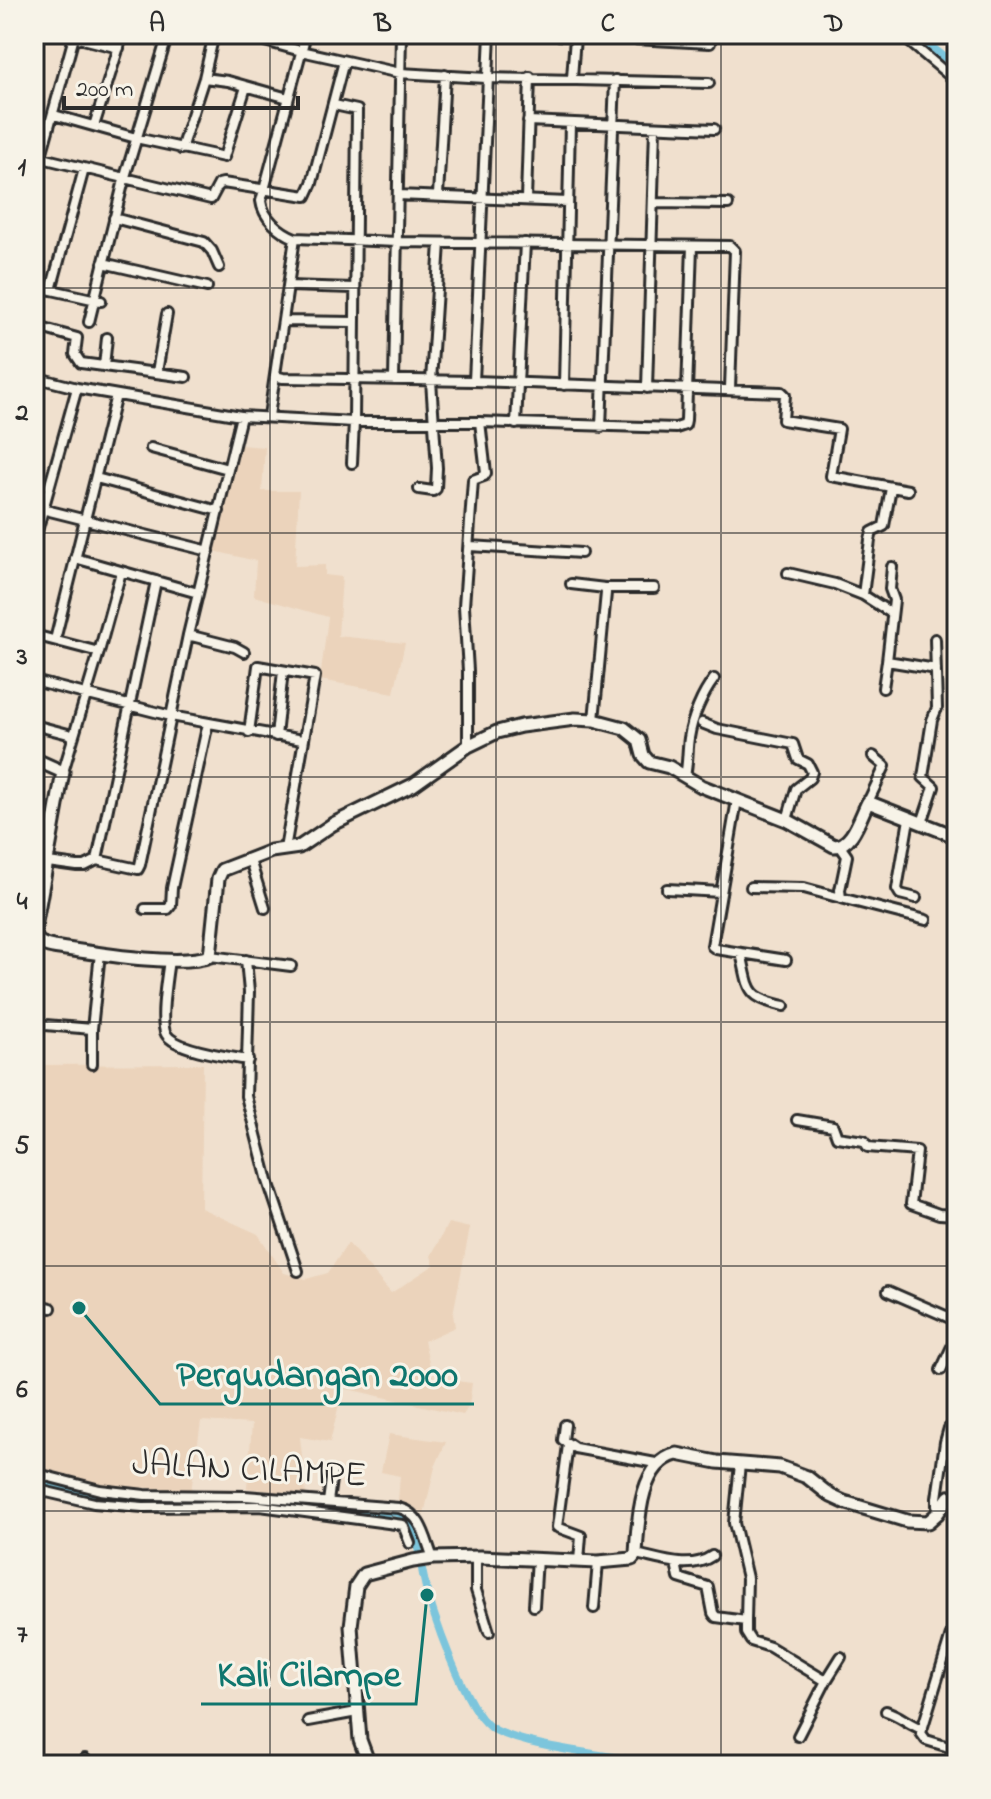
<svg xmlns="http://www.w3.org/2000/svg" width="991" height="1799" font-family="'Indie Flower',sans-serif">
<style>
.built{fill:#ebd3bb}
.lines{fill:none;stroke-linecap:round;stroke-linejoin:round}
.canal{stroke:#7bc5dc;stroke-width:8}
.street-casing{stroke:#2b2b2b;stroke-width:14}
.secondary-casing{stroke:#2b2b2b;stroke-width:17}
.street{stroke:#f7f3e8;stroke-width:8}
.secondary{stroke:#f7f3e8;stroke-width:11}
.grid{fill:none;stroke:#2b2b2b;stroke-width:2;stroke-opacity:0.55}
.labels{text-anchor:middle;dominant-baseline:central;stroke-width:6;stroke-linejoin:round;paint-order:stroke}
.street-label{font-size:36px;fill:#2b2b2b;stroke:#f7f3e8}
.leader{fill:none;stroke:#0f766e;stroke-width:3}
.callout-dot{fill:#0f766e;stroke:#f7f3e8;stroke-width:3}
.callout-label{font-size:38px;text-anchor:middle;font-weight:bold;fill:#0f766e;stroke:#f7f3e8;stroke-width:6;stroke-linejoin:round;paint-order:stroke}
.neatline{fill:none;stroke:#2b2b2b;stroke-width:3}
.grid-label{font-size:26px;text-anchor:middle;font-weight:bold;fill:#2b2b2b}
</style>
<rect width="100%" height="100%" fill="#f0e0ce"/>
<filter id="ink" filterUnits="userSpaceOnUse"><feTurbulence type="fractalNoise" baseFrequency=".0125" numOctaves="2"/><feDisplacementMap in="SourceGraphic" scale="16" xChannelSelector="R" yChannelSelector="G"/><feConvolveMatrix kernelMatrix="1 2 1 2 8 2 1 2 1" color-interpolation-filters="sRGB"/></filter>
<g filter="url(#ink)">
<path class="built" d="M240,445L265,447L262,491H299L295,566L325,565V575L342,577L338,636L405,643L394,693L320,680L328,617L254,596L256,561L214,551Z
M203,1064L201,1208L258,1234L284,1273L306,1279L328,1273L348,1243L391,1293L434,1265L431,1256L448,1223L470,1228L453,1314L455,1327L424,1341L433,1378L472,1383L469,1406L463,1415L343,1388L330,1442L300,1437L306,1495L247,1488L252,1424L201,1421L191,1491L110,1485L34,1471V1092L38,1065Z
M389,1434L446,1442L435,1467L424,1514L398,1501L400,1476L381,1472Z"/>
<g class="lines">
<path class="canal" d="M915,34L957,67
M34,1482C56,1488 79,1497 101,1500C157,1506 215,1500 271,1502
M297,1503C325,1508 353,1512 381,1512C389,1512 398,1511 405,1516C417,1525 420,1563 424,1579C430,1610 466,1710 490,1727C521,1748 627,1758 668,1765"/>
<defs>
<path id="street" d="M63,34L119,48
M240,34L301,51L400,73L486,78L709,83
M306,34L261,201C263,218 280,232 295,238L398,242L730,246L735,251L730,388
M539,34L710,43
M900,34L957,82
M204,78L228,81L288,98
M572,78L575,37
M334,105L357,110L354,422L352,463
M54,115L136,138L224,157L246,87
M528,121L714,129
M94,126L123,34
M181,149L204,78L214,34
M34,156L211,199L219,184L223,183L306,196L312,183L344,61
M34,181L74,37
M398,195L568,202
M438,195L445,75
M526,199L530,77
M655,203L728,204
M114,218L204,242L212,251L219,267
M103,263L207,287
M34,286L101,301
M288,286L354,288
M51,290L84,169
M283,321L354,322
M89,322L124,180L168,34
M34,326L77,338L75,354L81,363L186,377
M104,366L107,338
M157,372L167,314
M275,376L283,378L474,381L782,392L785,395L783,420L839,429L831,476L908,490
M34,377L77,388L241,416L354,422H480L676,428L685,425L686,420L692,246
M394,380L401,34
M474,381L490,34
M564,385L570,123
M647,388L655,128
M269,416L295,238
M516,424L525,243
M601,427L615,80
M151,448L228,469
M96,478L219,511
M419,489L433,491L436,489L437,468L431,381L440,243
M34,507L209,551
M34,542L77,388
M470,546L581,553
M75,558L198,593
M892,567L890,589L894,600L887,661L936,669
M788,573L835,584L863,595L891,613
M571,584L605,588L606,593L594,720
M605,588H654
M863,595L870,540L872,532L884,526L891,488
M34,635L99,652L63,772
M188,635L235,647L244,652
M55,640L116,395
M99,652L121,572
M34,681L171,716L302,740
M883,688L887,661
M702,723L717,729L793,744L798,759L808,764L812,772L810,778L796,789L787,820
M34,725L72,735
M249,732L258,666L315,676L285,849
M276,736L283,671
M468,746V671L464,606L473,480L484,476L486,473L480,422
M685,776C688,763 687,751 689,738C692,718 702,695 714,679
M737,800L712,946L716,949L786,960
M868,802L885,766L873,756
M909,819L897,889L900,894L916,898
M922,823L934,787L923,777L932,720L937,708L935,639
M840,846L847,856L840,890L841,898L926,920
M97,860L156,581
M250,860L265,908
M48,862L77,866H85L97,860L138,869L140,865L188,635L241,416
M751,887L804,888L841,898
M667,889L721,892
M145,909H168L171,905L172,888L208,723
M741,953C750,990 745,997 784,1006
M210,956L291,966
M169,960C167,975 159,1022 166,1034C175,1050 230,1057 248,1060
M246,960L249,992L246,1096L268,1181L298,1271
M34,1024L92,1029
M92,1064V1029L100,953
M797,1120L833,1126L837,1137L864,1141L868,1147L917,1151L911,1204L939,1214L957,1215
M888,1291L957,1321
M34,1304L51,1308
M941,1370L957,1336
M565,1425L563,1440L575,1448L661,1464
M568,1445L557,1527L581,1536L579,1561
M740,1464L734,1523L747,1578L746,1621
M34,1473L100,1490L145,1495L245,1496L399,1508C422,1514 425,1538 433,1558
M34,1489L94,1503L143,1507L260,1506L403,1525L410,1543
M328,1502L332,1472
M941,1510L937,1506V1498L945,1442L949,1428
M636,1554C660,1559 690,1571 712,1556
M476,1557V1590L489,1632
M676,1563L679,1578L708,1587L713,1613L716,1617L746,1621V1633L751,1641L770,1647L826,1681L841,1657
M534,1606L537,1558
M594,1608L598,1562
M886,1711C901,1716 908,1724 922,1729
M308,1721L357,1712
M798,1736L826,1681
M85,1759L87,1765
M950,1765L954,1751L952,1748L926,1740L921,1733L957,1615"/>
<path id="secondary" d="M34,759L63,772L34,933C37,943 43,945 53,947C89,952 179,968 210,956L218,879L222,870L271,851L299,847L333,824L413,785L468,746L497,732L521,726L575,719L594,720L624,728L639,740L643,755L649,762L669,767L701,786L787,820L834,846C853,846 860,817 868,802L957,837
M367,1759L360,1740L351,1626L356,1586L364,1574L413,1561L433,1558L480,1557L598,1562L632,1559L636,1554C638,1523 639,1463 677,1454L717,1462L780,1467L807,1477L831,1496L844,1502L907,1521L928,1522L937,1514L949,1497L957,1496
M349,1765L367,1759L374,1765"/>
</defs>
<use href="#street" class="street-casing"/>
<use href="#secondary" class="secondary-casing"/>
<use href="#street" class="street"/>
<use href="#secondary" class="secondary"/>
</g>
</g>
<path class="grid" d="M270,34V1765M496,34V1765M721,34V1765M34,288H957M34,533H957M34,777H957M34,1022H957M34,1266H957M34,1511H957"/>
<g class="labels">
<g class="street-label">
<text transform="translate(249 1471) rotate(3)">JALAN CILAMPE</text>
</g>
</g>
<path class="leader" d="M79 1308L160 1404H474M427 1595L416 1704H201"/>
<g class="callout-dot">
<circle cx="79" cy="1308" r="8"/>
<circle cx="427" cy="1595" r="8"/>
</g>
<g class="callout-label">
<text x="317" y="1386">Pergudangan 2000</text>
<text x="309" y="1686">Kali Cilampe</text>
</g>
<rect width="991" height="1799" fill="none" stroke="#f7f3e8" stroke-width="88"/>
<path d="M64 96v12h234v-12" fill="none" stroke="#2b2b2b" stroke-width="4"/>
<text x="76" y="96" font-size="24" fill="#2b2b2b" stroke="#f7f3e8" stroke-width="6" paint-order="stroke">200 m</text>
<rect x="44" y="44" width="903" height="1711" class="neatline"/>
<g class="grid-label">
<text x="157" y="31">A</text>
<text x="383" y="31">B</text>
<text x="608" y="31">C</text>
<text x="834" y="31">D</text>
<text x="22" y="175">1</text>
<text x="22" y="420">2</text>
<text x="22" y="664">3</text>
<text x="22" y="909">4</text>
<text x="22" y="1153">5</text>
<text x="22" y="1397">6</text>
<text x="22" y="1642">7</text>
</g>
</svg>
